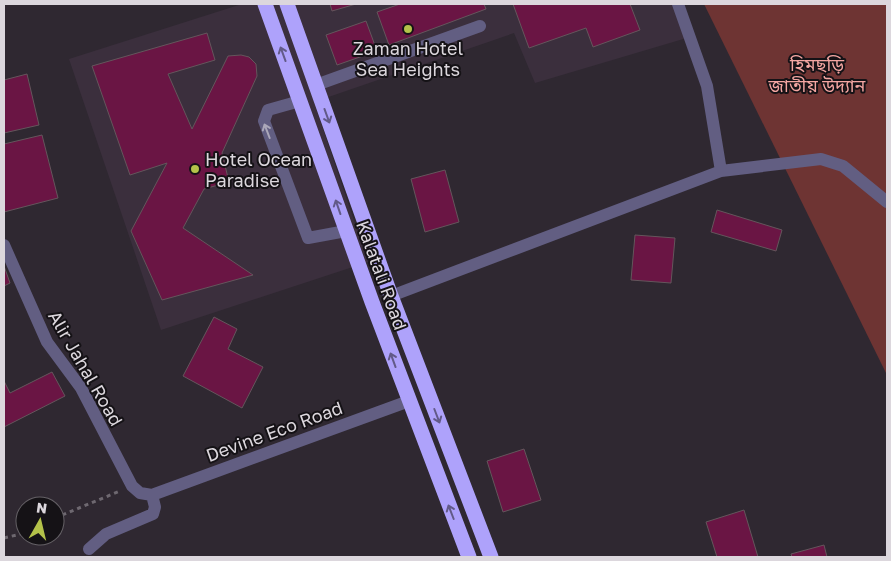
<svg xmlns="http://www.w3.org/2000/svg" width="891" height="561" font-family="'Golos Text','Noto Sans Bengali',sans-serif">
<style>
.built{fill:#3b2f3d}
.green{fill:#6e3433}
.building{fill:#6a1544;stroke:#64565c}
.lines{fill:none;stroke-linecap:round;stroke-linejoin:round}
.path{stroke:#6e6870;stroke-width:3;stroke-dasharray:4 4;stroke-linecap:butt}
.minor{stroke:#625e82;stroke-width:12}
.highway{stroke:#aea2fb;stroke-width:15}
.oneway{stroke:#625a88}
.oneway2{stroke:#aba7b9}
.poi-dot{fill:#b4c24a;stroke:#151216;stroke-width:2}
.labels{text-anchor:middle;dominant-baseline:central;stroke-width:4;stroke-linejoin:round;paint-order:stroke}
.poi-label{font-size:18px;fill:#dcd7dd;stroke:#151216}
.park-label{font-size:18px;fill:#f5a7a3;stroke:#151216}
.street-label{font-size:18px;fill:#dcd7dd;stroke:#151216}
</style>
<rect width="100%" height="100%" fill="#2f2831"/>
<path class="built" d="M242,4H678L690,37L535,83L514,33L314,102L368,262L161,330L69,59Z"/>
<path class="green" d="M704,4H887V375Z"/>
<path class="building" d="M330,4H356L332,11Z
M400,4H484L486,9L389,45L377,12Z
M513,4H630L640,30L593,47L586,28L529,48Z
M366,21L377,51L337,65L326,35Z
M207,33L215,60L168,74L192,129L228,56L241,55L249,57L256,64L257,76L222,153L229,182L204,189L183,228L253,275L162,300L131,231L167,163L130,175L92,66Z
M27,74L39,125L4,133V80Z
M42,135L58,198L4,212V144Z
M445,170L459,222L425,232L411,179Z
M717,210L782,230L776,251L711,232Z
M635,235L675,238L671,283L631,280Z
M4,266L10,283L4,286Z
M214,317L237,329L228,349L263,367L242,408L183,376Z
M52,372L65,396L4,427V381L10,393Z
M524,449L541,500L503,512L487,461Z
M744,510L758,557H717L706,522Z
M824,545L827,557H792L791,554Z"/>
<g class="lines">
<path class="path" d="M55,518L120,491
M4,538L25,533"/>
<path class="minor" d="M316,85L480,26
M300,101L268,110L264,121L308,238L346,231
M721,171L821,159L843,166L887,202
M4,245L47,342L81,388L132,486L140,493L152,495L409,401
M391,296L721,171L707,86L678,4
M89,549L106,534L153,514L155,507L152,495"/>
<path class="highway" d="M265,4L372,302L469,557
M287,4L391,296L491,557"/>
</g>
<defs><path id="oneway-shaft" d="M-6 0H5M1.5-3L5.5 0L1.5 3" fill="none" stroke-width="1.6" stroke-linecap="round" stroke-linejoin="round" transform="scale(1.25)"/></defs>
<g class="oneway">
<use href="#oneway-shaft" transform="translate(283 54) rotate(-110)"/>
<use href="#oneway-shaft" transform="translate(327 116) rotate(70)"/>
<use href="#oneway-shaft" transform="translate(338 207) rotate(-109)"/>
<use href="#oneway-shaft" transform="translate(393 360) rotate(-110)"/>
<use href="#oneway-shaft" transform="translate(437 416) rotate(69)"/>
<use href="#oneway-shaft" transform="translate(451 512) rotate(-111)"/>
</g>
<use class="oneway2" href="#oneway-shaft" transform="translate(267 131) rotate(-111)"/>
<g class="poi-dot">
<circle cx="408" cy="29" r="5"/>
<circle cx="195" cy="169" r="5"/>
</g>
<g class="labels">
<g class="poi-label">
<text x="408" y="48">Zaman Hotel<tspan x="408" dy="21">Sea Heights</tspan></text>
<text x="205" y="159" text-anchor="start">Hotel Ocean<tspan x="205" dy="21">Paradise</tspan></text>
</g>
<g class="park-label">
<text x="817" y="64">হিমছড়ি<tspan x="817" dy="21">জাতীয় উদ্যান</tspan></text>
</g>
<g class="street-label">
<text transform="translate(382 275) rotate(70)">Kalatali Road</text>
<text transform="translate(86 368) rotate(60)">Alir Jahal Road</text>
<text transform="translate(274 431) rotate(-20)">Devine Eco Road</text>
</g>
</g>
<rect width="891" height="561" fill="none" stroke="#dcd7dd" stroke-width="10"/>
<g transform="translate(40 521) rotate(8)"><circle r="24" fill="#151216" stroke="#656166"/>
<path d="M0-4L9 19L0 12L-9 19Z" fill="#b4c24a"/>
<text y="-8" font-size="14" font-weight="bold" text-anchor="middle" fill="#dcd7dd">N</text>
</g>
</svg>
